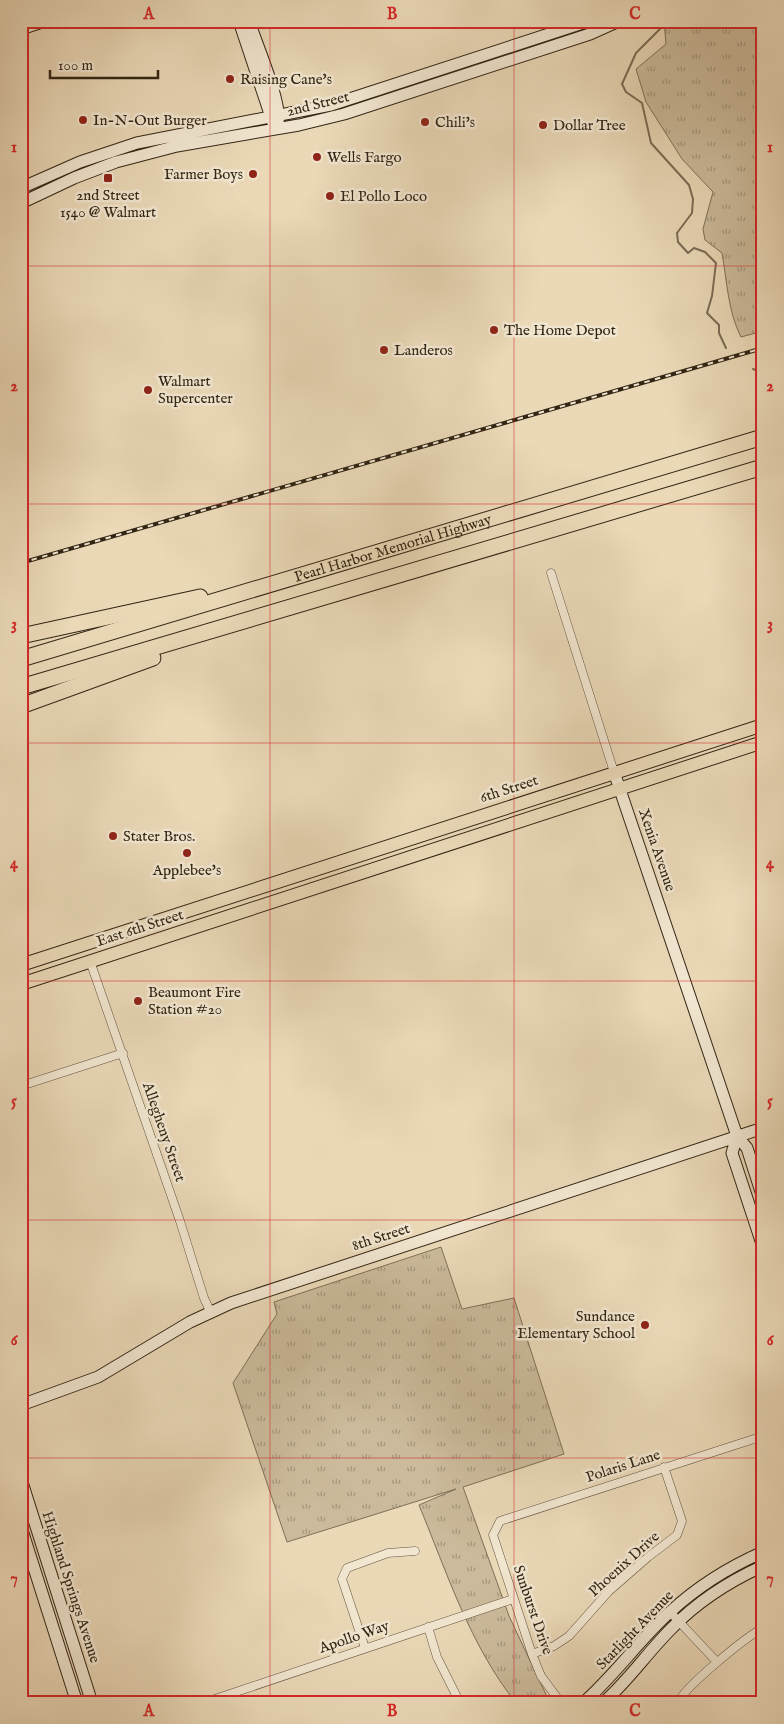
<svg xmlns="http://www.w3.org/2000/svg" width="784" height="1724" font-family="'IM FELL English',serif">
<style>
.grass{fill:url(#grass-tufts);stroke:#7e7058}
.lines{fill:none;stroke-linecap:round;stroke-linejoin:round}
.stream{stroke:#7b6c55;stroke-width:2}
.street-casing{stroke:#60523d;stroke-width:9}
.secondary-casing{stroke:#322514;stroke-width:13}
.primary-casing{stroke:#322514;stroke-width:14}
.highway-casing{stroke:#322514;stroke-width:17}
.street{stroke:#f1e6d0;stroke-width:8}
.secondary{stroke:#f1e6d0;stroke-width:11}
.primary{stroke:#ead8b7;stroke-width:12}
.highway{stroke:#ead8b7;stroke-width:15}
.rail-casing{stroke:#322514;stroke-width:4}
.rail{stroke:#f1e6d0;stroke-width:2;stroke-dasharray:5.5;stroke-linecap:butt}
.grid{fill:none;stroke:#d62828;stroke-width:1;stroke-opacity:0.55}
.poi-dot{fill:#8f2418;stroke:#f1e6d0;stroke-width:2}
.labels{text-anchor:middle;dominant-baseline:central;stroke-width:5;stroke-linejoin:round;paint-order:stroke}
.poi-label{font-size:15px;fill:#322514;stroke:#f1e6d0;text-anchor:start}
.street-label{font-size:15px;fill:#322514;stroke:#f1e6d0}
.neatline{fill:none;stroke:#d62828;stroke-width:2}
.grid-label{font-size:16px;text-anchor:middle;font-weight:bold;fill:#d62828}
</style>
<defs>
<pattern id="grass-tufts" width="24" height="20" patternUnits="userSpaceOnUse" patternTransform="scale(1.25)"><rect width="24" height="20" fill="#cbba9b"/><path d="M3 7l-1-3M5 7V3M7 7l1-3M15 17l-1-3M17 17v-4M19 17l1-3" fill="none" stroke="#a5977d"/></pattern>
</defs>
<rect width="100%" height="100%" fill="#ead8b7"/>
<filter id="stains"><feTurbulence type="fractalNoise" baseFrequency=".004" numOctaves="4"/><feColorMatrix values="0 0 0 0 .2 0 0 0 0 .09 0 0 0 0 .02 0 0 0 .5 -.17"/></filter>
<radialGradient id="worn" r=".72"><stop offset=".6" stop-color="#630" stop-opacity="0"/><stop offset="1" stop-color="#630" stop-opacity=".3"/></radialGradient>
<path class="grass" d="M664,21H763V331L741,337C728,312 727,281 722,253L705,240L703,229L713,192L682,159L646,102L636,69L666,44Z
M441,1247L462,1309L514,1298L564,1454L463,1487L509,1616L550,1703H516C470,1645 447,1573 419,1505L456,1489L287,1542L233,1383L277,1314L274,1302Z"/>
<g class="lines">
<path class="stream" d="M662,27L636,53L622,84L626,92L642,103L651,143L689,185L693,199L692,213L677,233L678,242L688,253L694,248L705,252L716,263L712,296L707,313L719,325V333L726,348
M753,369L763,373"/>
<defs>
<path id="street" d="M551,573L614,772
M90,961L180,1221L204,1298L210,1311
M21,1086L123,1053
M670,1612L717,1662
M428,1627L437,1657L460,1703
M365,1648L342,1579L347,1568L388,1553L415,1551
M532,1654L554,1646L569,1636L609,1591L648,1557L677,1535L682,1521L664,1467
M203,1703L513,1599
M561,1703L541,1676L532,1654L493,1535L500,1521L754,1439L763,1443
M678,1703C684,1687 746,1637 763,1628"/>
<path id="secondary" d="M239,21L273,123
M249,21C256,43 282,103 278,122
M21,29L45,21
M21,188L80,162L137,143L331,105L589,21
M21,203L74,178L116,162L177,146L299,125L344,114L590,34L619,21
M614,772L737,1136L747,1148L763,1198
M737,1136L732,1153L763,1247
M21,1405L98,1377L190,1322L231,1303L763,1128
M21,1479L92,1703
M21,1527L77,1703
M583,1703C615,1675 639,1640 670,1612C697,1587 729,1567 763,1552
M603,1703C628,1681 647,1653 671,1629C696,1603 730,1581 763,1566"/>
<path id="primary" d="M21,965L763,725
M21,984L763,742"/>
<g id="highway">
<path d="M21,636L200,597"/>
<path id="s1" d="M21,659L763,437"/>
<path d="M21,687L763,467"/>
<path d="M21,706L153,658"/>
</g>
</defs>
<use href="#street" class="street-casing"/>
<use href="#secondary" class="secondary-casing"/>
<use href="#primary" class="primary-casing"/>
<use href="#highway" class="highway-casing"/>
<use href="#street" class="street"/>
<use href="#secondary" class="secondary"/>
<use href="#primary" class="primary"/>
<use href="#highway" class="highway"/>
<defs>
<path id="rail" d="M21,563L763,348"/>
</defs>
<use href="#rail" class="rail-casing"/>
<use href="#rail" class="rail"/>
</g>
<path class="grid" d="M270,21V1703M514,21V1703M21,266H763M21,504H763M21,743H763M21,981H763M21,1220H763M21,1458H763"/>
<g class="poi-dot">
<circle cx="230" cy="79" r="5"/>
<circle cx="83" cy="120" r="5"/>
<circle cx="425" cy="122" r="5"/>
<circle cx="543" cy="125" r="5"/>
<circle cx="317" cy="157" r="5"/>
<circle cx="253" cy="174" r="5"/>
<rect x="103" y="173" width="10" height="10" rx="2.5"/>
<circle cx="330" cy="196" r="5"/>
<circle cx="494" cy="330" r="5"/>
<circle cx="384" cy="350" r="5"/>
<circle cx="148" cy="390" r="5"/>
<circle cx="113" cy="836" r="5"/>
<circle cx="187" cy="853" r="5"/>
<circle cx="138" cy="1001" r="5"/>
<circle cx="645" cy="1325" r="5"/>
</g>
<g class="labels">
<g class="poi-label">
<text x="240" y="79">Raising Cane's</text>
<text x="93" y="120">In-N-Out Burger</text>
<text x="435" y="122">Chili's</text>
<text x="553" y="125">Dollar Tree</text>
<text x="327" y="157">Wells Fargo</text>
<text x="243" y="174" text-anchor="end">Farmer Boys</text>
<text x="108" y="195" text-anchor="middle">2nd Street<tspan x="108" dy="17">1540 @ Walmart</tspan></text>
<text x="340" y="196">El Pollo Loco</text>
<text x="504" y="330">The Home Depot</text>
<text x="394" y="350">Landeros</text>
<text x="158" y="381">Walmart<tspan x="158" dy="17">Supercenter</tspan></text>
<text x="123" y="836">Stater Bros.</text>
<text x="187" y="870" text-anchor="middle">Applebee's</text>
<text x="148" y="992">Beaumont Fire<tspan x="148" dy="17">Station #20</tspan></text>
<text x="635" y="1316" text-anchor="end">Sundance<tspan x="635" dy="17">Elementary School</tspan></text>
</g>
<g class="street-label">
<text transform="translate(318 104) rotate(-14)">2nd Street</text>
<text stroke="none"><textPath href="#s1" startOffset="388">Pearl Harbor Memorial Highway</textPath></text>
<text transform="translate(509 789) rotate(-18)">6th Street</text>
<text transform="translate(657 850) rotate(71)">Xenia Avenue</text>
<text transform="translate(140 928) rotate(-18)">East 6th Street</text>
<text transform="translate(164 1132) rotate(71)">Allegheny Street</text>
<text transform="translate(381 1237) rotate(-18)">8th Street</text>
<text transform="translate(623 1466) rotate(-18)">Polaris Lane</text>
<text transform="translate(624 1564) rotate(-42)">Phoenix Drive</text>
<text transform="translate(71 1587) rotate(72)">Highland Springs Avenue</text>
<text transform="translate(533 1610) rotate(71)">Sunburst Drive</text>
<text transform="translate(635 1630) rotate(-46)">Starlight Avenue</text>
<text transform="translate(354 1637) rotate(-19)">Apollo Way</text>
</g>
</g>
<rect width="784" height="1724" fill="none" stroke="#ead8b7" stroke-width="55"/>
<path d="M50 70v8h108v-8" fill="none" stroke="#322514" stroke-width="2.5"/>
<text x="58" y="70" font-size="15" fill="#322514" stroke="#f1e6d0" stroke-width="4" paint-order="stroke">100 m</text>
<rect x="28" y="28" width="728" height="1668" class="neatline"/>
<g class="grid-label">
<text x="149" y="19">A</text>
<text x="392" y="19">B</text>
<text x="635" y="19">C</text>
<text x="14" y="152">1</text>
<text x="770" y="152">1</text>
<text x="14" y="391">2</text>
<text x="770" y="391">2</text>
<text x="14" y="629">3</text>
<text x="770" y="629">3</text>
<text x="14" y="868">4</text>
<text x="770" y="868">4</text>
<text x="14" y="1106">5</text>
<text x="770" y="1106">5</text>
<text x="14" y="1345">6</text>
<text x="770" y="1345">6</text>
<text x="14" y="1583">7</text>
<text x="770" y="1583">7</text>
<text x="149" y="1716">A</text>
<text x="392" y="1716">B</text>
<text x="635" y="1716">C</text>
</g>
<rect width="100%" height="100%" filter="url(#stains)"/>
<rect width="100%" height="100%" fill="url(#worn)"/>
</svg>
